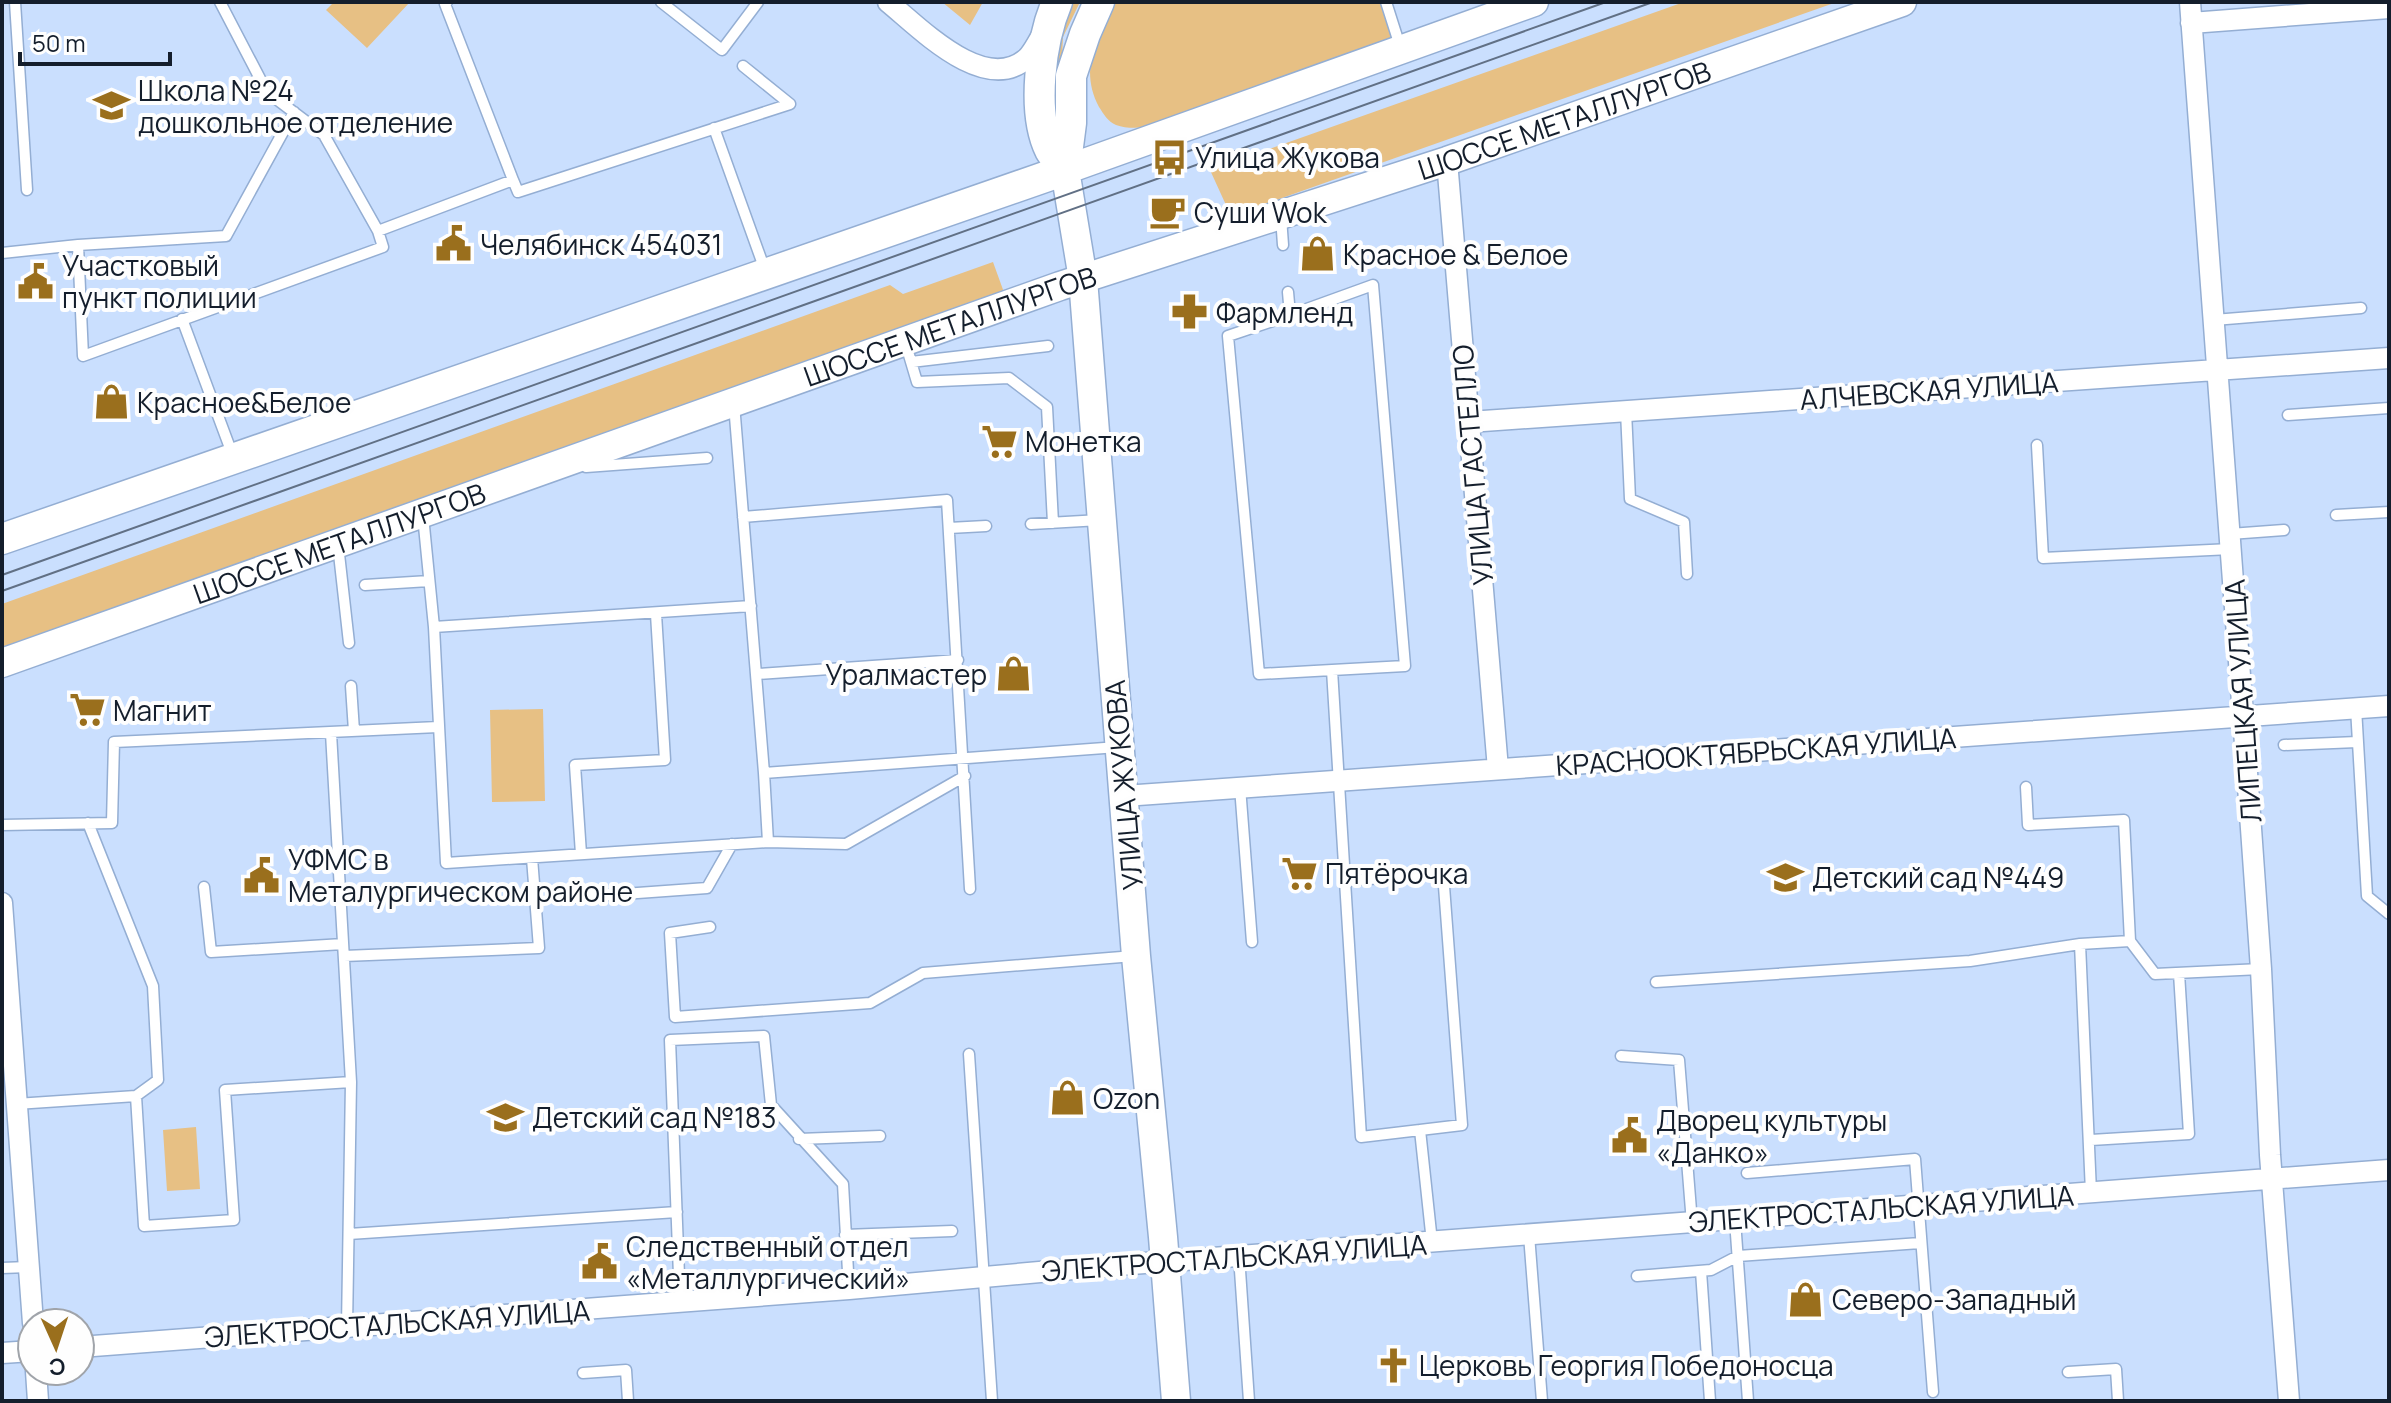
<svg xmlns="http://www.w3.org/2000/svg" width="2391" height="1403" font-family="Manrope,sans-serif">
<style>
.green{fill:#e7c084}
.lines{fill:none;stroke-linecap:round;stroke-linejoin:round}
.lane-casing{stroke:#94aed3;stroke-width:13}
.street-casing{stroke:#94aed3;stroke-width:23}
.secondary-casing{stroke:#94aed3;stroke-width:31}
.primary-casing{stroke:#94aed3;stroke-width:33}
.lane{stroke:#fff;stroke-width:10}
.street{stroke:#fff;stroke-width:20}
.secondary{stroke:#fff;stroke-width:28}
.primary{stroke:#fff;stroke-width:30}
.tram{stroke:#617085;stroke-width:2}
.labels{text-anchor:middle;dominant-baseline:central;stroke-width:8;stroke-linejoin:round;paint-order:stroke}
.poi-label{font-size:28px;fill:#141e2c;stroke:#fefefe;text-anchor:start}
.street-label{font-size:28px;fill:#141e2c;stroke:#fefefe}
</style>
<rect width="100%" height="100%" fill="#cadffe"/>
<path class="green" d="M334,2H410L367,48L326,10Z
M942,2H983L970,25Z
M1069,2H1080L1063,37L1060,96L1057,97L1055,32Z
M1115,2H1386L1398,40L1159,126C1146,127 1129,130 1116,125C1108,122 1103,113 1099,107C1079,70 1096,35 1115,2Z
M1684,2H1837L1231,216L1210,170Z
M993,262L1006,298L2,657V604L890,285L903,294Z
M543,709L545,801L492,802L490,710Z
M196,1127L200,1189L167,1191L163,1130Z"/>
<g class="lines">
<defs>
<path id="lane" d="M15,2L27,190
M220,2L267,92L324,135L378,231
M447,2L445,4L513,180
M661,2L722,50L758,2
M1386,2L1400,46
M714,128L765,270
M1281,217L1283,245
M78,245L226,236L294,112
M2,253L78,245L83,356L383,247L378,231L513,180L518,192L790,104L743,66
M1288,292L1290,315L1228,336L1259,674L1332,670
M1290,315L1373,285L1405,666L1332,670L1345,881L1443,873L1462,1125L1420,1130L1432,1242
M182,319L233,456
M2214,320L2361,308
M906,345L917,382L1009,378L1047,407L1053,523
M911,362L1048,346
M734,404L764,773
M1626,411L1630,499L1684,522L1687,574
M2288,415L2389,408
M2037,445L2043,558L2231,549
M586,467L707,458
M2336,515L2389,512
M423,516L434,627L446,863L768,842L764,773L1118,747
M743,517L947,500L970,889
M1031,524L1100,520
M949,528L986,526
M2230,534L2284,530
M338,545L349,643
M365,585L429,581
M434,627L751,606
M757,674L958,660
M351,686L354,731
M2356,708L2367,896L2389,914
M331,733L351,1082L347,1327
M2284,745L2357,742
M1240,787L1252,942
M2026,787L2028,825L2124,820L2130,941L2080,944L2091,1192
M88,823L153,986L158,1080L136,1096
M2,825L112,823L114,742L438,727
M768,842L846,844L965,776
M581,854L575,765L665,760L656,614
M1345,881L1361,1137L1420,1130
M204,887L211,952L343,944
M568,898L707,888L732,844
M710,927L670,933L675,1017L870,1003L923,973L1134,956
M2130,941L2155,974L2261,969
M344,956L539,948L532,858
M1656,982L1970,961L2080,944
M969,1054L992,1401
M1621,1056L1679,1060L1692,1223
M16,1104L136,1096L144,1226L234,1220L225,1090L351,1082
M799,1139L880,1136
M2091,1140L2189,1134L2179,973
M1747,1173L1915,1159L1933,1392
M1735,1220L1748,1401
M349,1234L677,1212
M845,1235L952,1231
M1529,1235L1542,1401
M1239,1256L1249,1401
M2,1268L28,1267
M1701,1271L1710,1401
M1637,1276L1711,1270L1738,1256L1920,1243
M680,1302L670,1040L764,1036L771,1105L843,1184L849,1289
M2068,1372L2116,1369L2118,1401
M583,1373L626,1370L628,1401"/>
<path id="street" d="M888,2C920,28 985,96 1027,58C1033,52 1037,43 1041,37
M2190,2L2243,716L2261,969L2270,1155L2289,1401
M2191,23L2389,8
M1447,161L1498,769
M1469,422L2389,358
M1124,796L2389,706
M2,903L33,1323
M80,1347L849,1289L1118,1265L2389,1170
M2,1353L32,1351
M36,1371L38,1401"/>
<g id="secondary">
<path id="s1" d="M2,663L1060,286L1447,161L1902,2"/>
<path d="M1176,1401L1163,1237L1136,956L1083,279L1065,170L1534,2"/>
</g>
<path id="primary" d="M1057,2C1041,40 1031,111 1050,150C1054,157 1061,164 1065,170
M1065,170L1071,123V76L1085,34L1099,2
M2,539L1065,170"/>
</defs>
<use href="#lane" class="lane-casing"/>
<use href="#street" class="street-casing"/>
<use href="#secondary" class="secondary-casing"/>
<use href="#primary" class="primary-casing"/>
<use href="#lane" class="lane"/>
<use href="#street" class="street"/>
<use href="#secondary" class="secondary"/>
<use href="#primary" class="primary"/>
<path class="tram" d="M2,575L1606,2
M2,591L1653,2"/>
</g>
<defs>
<symbol id="school-bare" viewBox="-9 -9 18 18"><path d="M0-5L7-2L0 1L-7-2ZM-4 1L0 2.5L4 1V4Q0 6-4 4Z" fill="#9a6f1d" stroke="#fefefe" stroke-width="2.5" paint-order="stroke"/></symbol>
<symbol id="bus-bare" viewBox="-9 -9 18 18"><path d="M-5-6H5V4H4V6H2V4H-2V6H-4V4H-5ZM-3.5-4V0h7V-4ZM-3.5 1.2v1.5H-2V1.2ZM2 1.2v1.5H3.5V1.2Z" fill="#9a6f1d" stroke="#fefefe" stroke-width="2.5" paint-order="stroke"/></symbol>
<symbol id="cafe-bare" viewBox="-9 -9 18 18"><path d="M-5.5-4.5H6V0H3Q3 3.5 0 3.5H-2.5Q-5.5 3.5-5.5 0ZM3-3.2v2h1.7v-2ZM-6 4.5H4V6H-6Z" fill="#9a6f1d" stroke="#fefefe" stroke-width="2.5" paint-order="stroke"/></symbol>
<symbol id="civic-bare" viewBox="-9 -9 18 18"><path d="M-.6-6.5H3V-4.5H.6V-3L4-1V1h2V6H-6V1h2V-1L-.6-3ZM-1.2 2.5V6h2.4V2.5Z" fill="#9a6f1d" stroke="#fefefe" stroke-width="2.5" paint-order="stroke"/></symbol>
<symbol id="shop-bare" viewBox="-9 -9 18 18"><path d="M-5-2.5h2.3a2.7 3.5 0 0 1 5.4 0H5L5.5 6h-11ZM-1.5-2.5h3a1.5 2.3 0 0 0-3 0Z" fill="#9a6f1d" stroke="#fefefe" stroke-width="2.5" paint-order="stroke"/></symbol>
<symbol id="pharmacy-bare" viewBox="-9 -9 18 18"><path d="M-2-6h4v4h4v4h-4v4h-4v-4h-4v-4h4Z" fill="#9a6f1d" stroke="#fefefe" stroke-width="2.5" paint-order="stroke"/></symbol>
<symbol id="supermarket-bare" viewBox="-9 -9 18 18"><path d="M-6-5.5h2.5l.6 2H6L4.5 2H-2.5L-4.4-4H-6ZM-1.5 3.2a1.3 1.3 0 1 0 .1 0ZM3 3.2a1.3 1.3 0 1 0 .1 0Z" fill="#9a6f1d" stroke="#fefefe" stroke-width="2.5" paint-order="stroke"/></symbol>
<symbol id="church-bare" viewBox="-9 -9 18 18"><path d="M-1.2-6h2.4v3.5h3.3v2.4h-3.3V6h-2.4V-.1h-3.3v-2.4h3.3Z" fill="#9a6f1d" stroke="#fefefe" stroke-width="2.5" paint-order="stroke"/></symbol>
</defs>
<g fill-rule="evenodd">
<use href="#school-bare" x="86" y="80" width="51" height="51"/>
<use href="#bus-bare" x="1144" y="132" width="51" height="51"/>
<use href="#cafe-bare" x="1142" y="186" width="51" height="51"/>
<use href="#civic-bare" x="428" y="218" width="51" height="51"/>
<use href="#shop-bare" x="1292" y="228" width="51" height="51"/>
<use href="#civic-bare" x="10" y="256" width="51" height="51"/>
<use href="#pharmacy-bare" x="1164" y="286" width="51" height="51"/>
<use href="#shop-bare" x="86" y="376" width="51" height="51"/>
<use href="#supermarket-bare" x="974" y="416" width="51" height="51"/>
<use href="#shop-bare" x="988" y="648" width="51" height="51"/>
<use href="#supermarket-bare" x="62" y="684" width="51" height="51"/>
<use href="#supermarket-bare" x="1274" y="848" width="51" height="51"/>
<use href="#civic-bare" x="236" y="850" width="51" height="51"/>
<use href="#school-bare" x="1760" y="852" width="51" height="51"/>
<use href="#shop-bare" x="1042" y="1072" width="51" height="51"/>
<use href="#school-bare" x="480" y="1092" width="51" height="51"/>
<use href="#civic-bare" x="1604" y="1110" width="51" height="51"/>
<use href="#civic-bare" x="574" y="1236" width="51" height="51"/>
<use href="#shop-bare" x="1780" y="1274" width="51" height="51"/>
<use href="#church-bare" x="1368" y="1340" width="51" height="51"/>
</g>
<g class="labels">
<g class="poi-label">
<text x="138" y="90">Школа №24<tspan x="138" dy="32">дошкольное отделение</tspan></text>
<text x="1195" y="157">Улица Жукова</text>
<text x="1194" y="212">Суши Wok</text>
<text x="480" y="244">Челябинск 454031</text>
<text x="1343" y="254">Красное &amp; Белое</text>
<text x="62" y="265">Участковый<tspan x="62" dy="32">пункт полиции</tspan></text>
<text x="1216" y="312">Фармленд</text>
<text x="137" y="402">Красное&amp;Белое</text>
<text x="1025" y="441">Монетка</text>
<text x="987" y="674" text-anchor="end">Уралмастер</text>
<text x="113" y="710">Магнит</text>
<text x="288" y="859">УФМС в<tspan x="288" dy="32">Металургическом районе</tspan></text>
<text x="1325" y="873">Пятёрочка</text>
<text x="1812" y="877">Детский сад №449</text>
<text x="1093" y="1098">Ozon</text>
<text x="532" y="1117">Детский сад №183</text>
<text x="1656" y="1120">Дворец культуры<tspan x="1656" dy="32">«Данко»</tspan></text>
<text x="626" y="1246">Следственный отдел<tspan x="626" dy="32">«Металлургический»</tspan></text>
<text x="1832" y="1299">Северо-Западный</text>
<text x="1419" y="1365">Церковь Георгия Победоносца</text>
</g>
<g class="street-label">
<text stroke="none"><textPath href="#s1" startOffset="1654">ШОССЕ МЕТАЛЛУРГОВ</textPath></text>
<text stroke="none"><textPath href="#s1" startOffset="1006">ШОССЕ МЕТАЛЛУРГОВ</textPath></text>
<text transform="translate(1929 390) rotate(-4)">АЛЧЕВСКАЯ УЛИЦА</text>
<text transform="translate(1472 465) rotate(-95)">УЛИЦА ГАСТЕЛЛО</text>
<text stroke="none"><textPath href="#s1" startOffset="358">ШОССЕ МЕТАЛЛУРГОВ</textPath></text>
<text transform="translate(2242 701) rotate(-94)">ЛИПЕЦКАЯ УЛИЦА</text>
<text transform="translate(1756 751) rotate(-4)">КРАСНООКТЯБРЬСКАЯ УЛИЦА</text>
<text transform="translate(1123 785) rotate(-95)">УЛИЦА ЖУКОВА</text>
<text transform="translate(1881 1208) rotate(-4)">ЭЛЕКТРОСТАЛЬСКАЯ УЛИЦА</text>
<text transform="translate(1234 1257) rotate(-4)">ЭЛЕКТРОСТАЛЬСКАЯ УЛИЦА</text>
<text transform="translate(397 1323) rotate(-4)">ЭЛЕКТРОСТАЛЬСКАЯ УЛИЦА</text>
</g>
</g>
<rect width="2391" height="1403" fill="none" stroke="#141e2c" stroke-width="8"/>
<g transform="translate(56 1347) rotate(177)"><circle r="38" fill="#fefefe" stroke="#a0a4aa" stroke-width="2"/>
<path d="M0-6L14 30L0 20L-14 30Z" fill="#9a6f1d"/>
<text y="-12" font-size="22" font-weight="bold" text-anchor="middle" fill="#141e2c">С</text>
</g>
<path d="M20 52v12h150v-12" fill="none" stroke="#141e2c" stroke-width="4"/>
<text x="32" y="52" font-size="24" fill="#141e2c" stroke="#fefefe" stroke-width="6" paint-order="stroke">50 m</text>
</svg>
